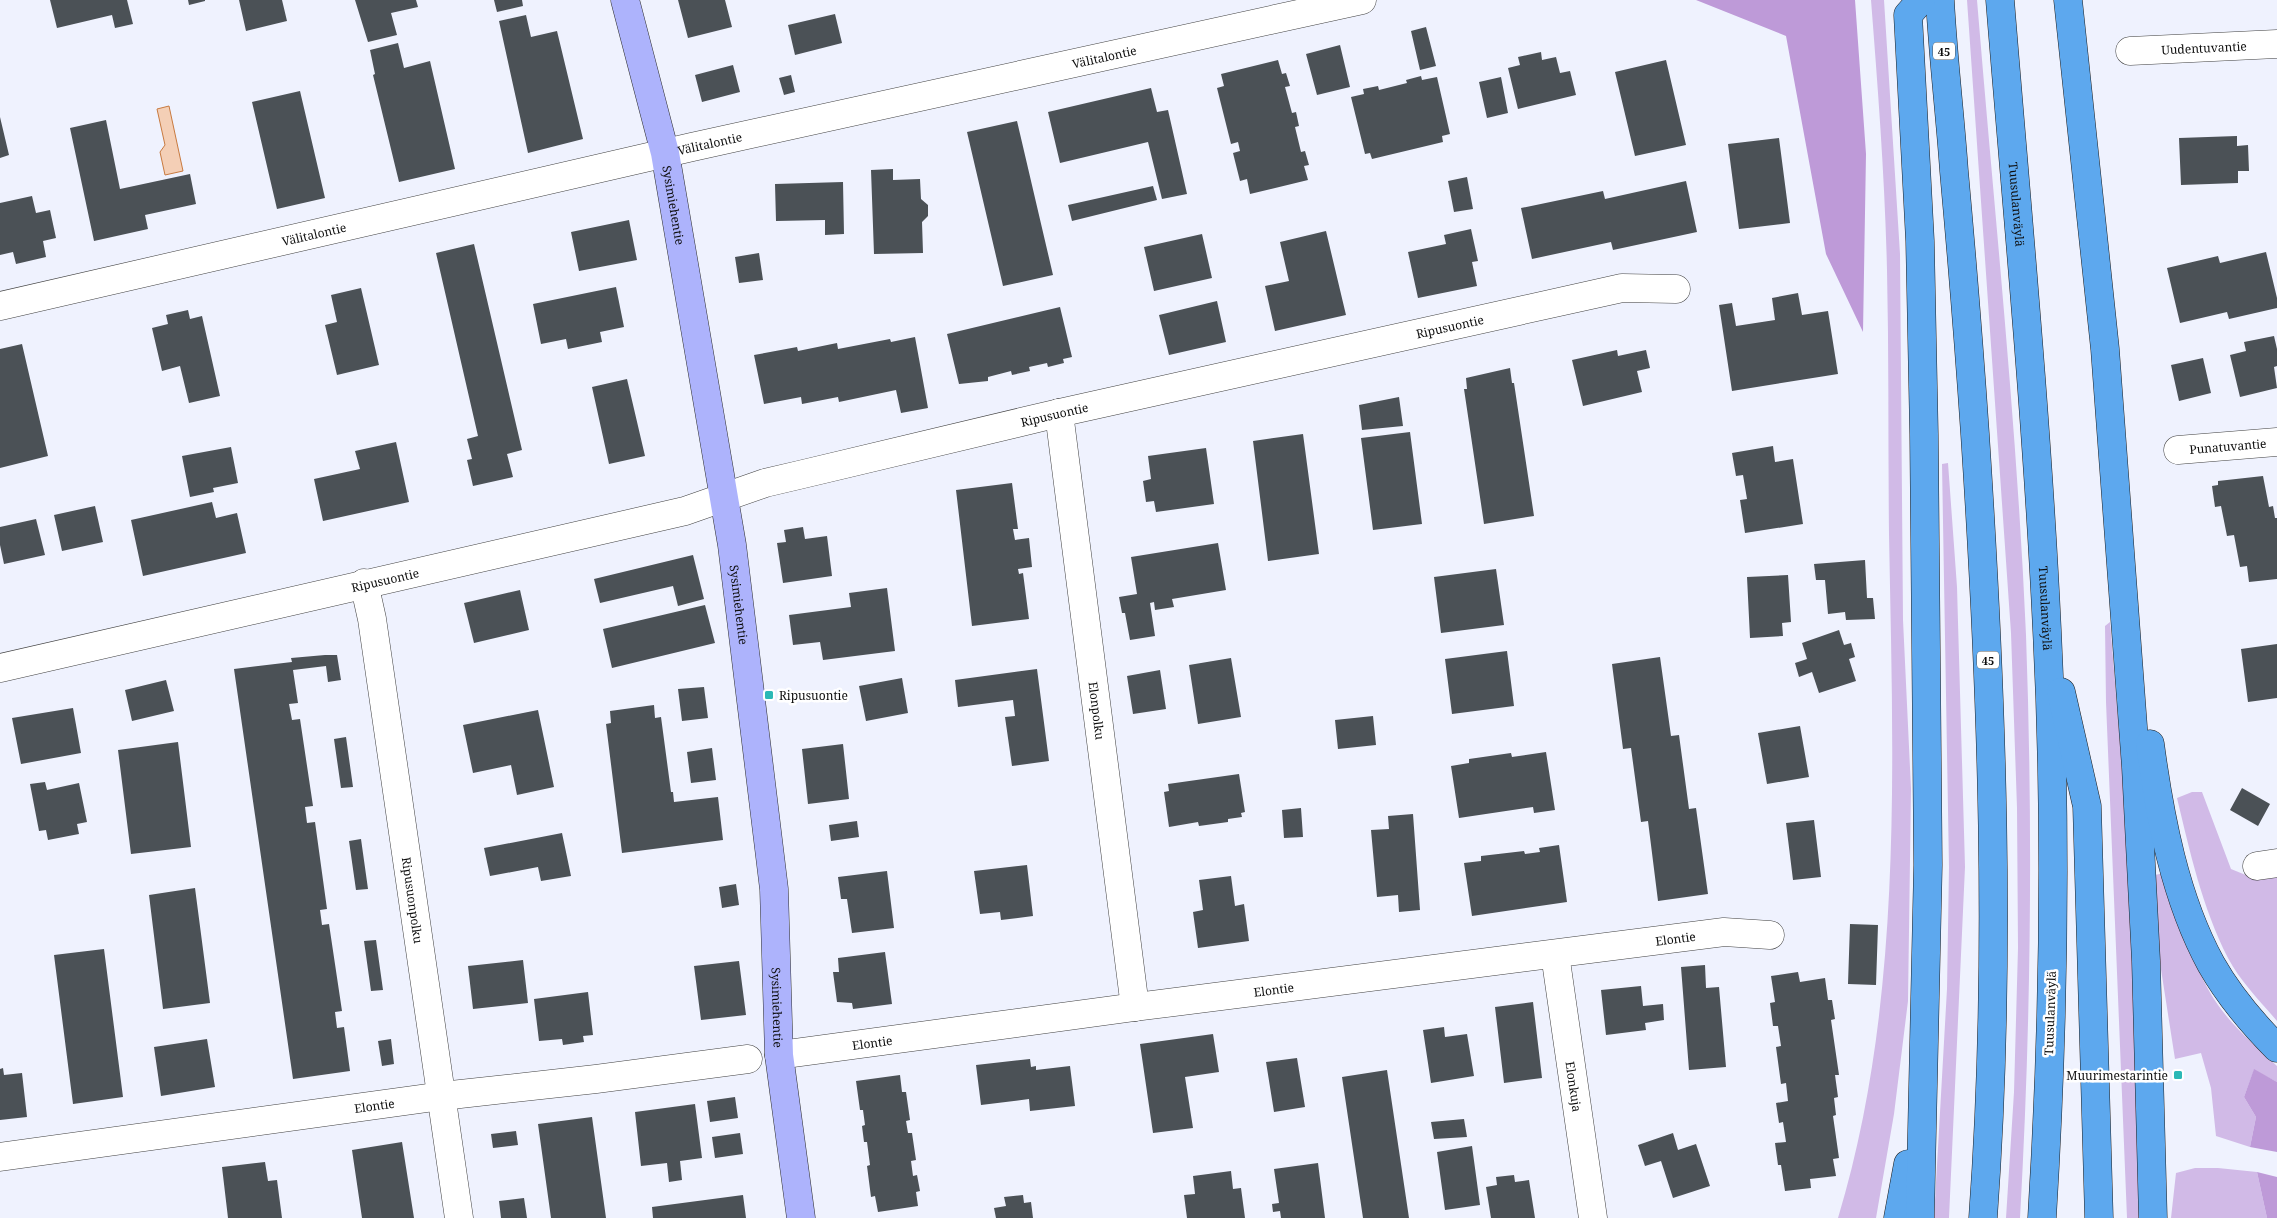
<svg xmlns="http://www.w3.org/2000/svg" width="2277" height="1218" font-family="'Noto Serif',serif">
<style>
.green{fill:#d1bae7}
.forest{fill:#be9ad8}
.water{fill:#f4cfb6;stroke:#c87a40}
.building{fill:#4b5156}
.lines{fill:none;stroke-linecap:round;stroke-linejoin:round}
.street-casing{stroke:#414141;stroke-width:29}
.secondary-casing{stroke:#303030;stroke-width:29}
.highway-casing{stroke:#1f1f1f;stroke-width:29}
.street{stroke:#fff;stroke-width:28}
.secondary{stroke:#adb3fc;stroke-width:28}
.highway{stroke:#5da8ee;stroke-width:28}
.poi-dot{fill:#2bb8b6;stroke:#fff;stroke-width:2}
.labels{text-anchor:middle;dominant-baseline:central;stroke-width:5;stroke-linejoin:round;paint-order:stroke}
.shield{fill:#fff;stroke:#565656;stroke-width:1}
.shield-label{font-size:11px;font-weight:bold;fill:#0e0e0e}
.street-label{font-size:12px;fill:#0e0e0e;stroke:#fff}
.poi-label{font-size:12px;fill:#0e0e0e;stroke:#fff;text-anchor:start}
</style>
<rect width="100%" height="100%" fill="#eff2fe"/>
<path class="green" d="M1871,0H1884L1900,254L1903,620L1911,789L1908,1001L1894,1114L1876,1218H1838C1904,1000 1893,760 1889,534C1888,446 1889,358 1887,270C1885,180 1878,90 1871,0Z
M1967,0H1977L1978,12C1995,219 2017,427 2026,635C2033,830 2031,1024 2020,1218H2006L2014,1092L2018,948L2017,808L2011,633Z
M1948,463L1957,587L1965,867L1949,1218H1934L1947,989L1949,867L1942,464Z
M2110,622L2122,767L2139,1042L2143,1218H2127L2106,702L2105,626Z
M2192,792H2202L2231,869L2253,878L2277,876V1021C2260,1001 2240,981 2228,958C2202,907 2190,852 2177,798Z
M2164,873C2179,918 2191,965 2218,1005C2234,1028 2257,1047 2277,1066V1082L2254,1070L2244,1097L2256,1117L2250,1147L2216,1136L2211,1088L2201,1053L2175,1059L2160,963L2155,875Z
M2195,1168H2218L2257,1172L2267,1218H2171L2176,1173Z"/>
<path class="forest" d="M1696,0H1855L1866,154L1863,332L1826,254L1786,36Z
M2254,1069L2277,1082V1152L2250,1147L2256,1117L2244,1097Z
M2257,1172L2277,1177V1218H2267Z"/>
<path class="water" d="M169,106L183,171L165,175L160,152L165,145L157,109Z"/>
<path class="building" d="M50,0H127L133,24L115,28L112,15L57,28Z
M188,0H205V1L189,5Z
M239,0H282L287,21L246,31Z
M355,0H416L418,7L391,13L397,35L368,42Z
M494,0H522L523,6L497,12Z
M678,0H725L732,27L688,38Z
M835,14L842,43L795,55L788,25Z
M526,15L531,37L557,31L583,139L528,153L499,21Z
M1426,27L1436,66L1420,70L1411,31Z
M398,43L404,68L430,61L455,169L399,182L373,75L375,74L370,50Z
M1340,45L1350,87L1317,95L1306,54Z
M1541,52L1542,60L1556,57L1560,73L1570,71L1576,95L1518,109L1508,68L1520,65L1518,57Z
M1278,60L1282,74L1286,73L1290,86L1285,87L1292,113L1296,112L1299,126L1295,127L1301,152L1305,151L1309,165L1304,166L1308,180L1250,194L1247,179L1240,181L1233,153L1240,151L1238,142L1231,144L1217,88L1224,86L1221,74Z
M1666,60L1686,145L1635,156L1615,72Z
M733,65L740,92L702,102L695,75Z
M791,75L795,92L784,95L779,78Z
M1421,76L1422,80L1437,77L1450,134L1442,136L1443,142L1372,159L1370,153L1365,154L1351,97L1364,94L1363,89L1378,86L1379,90L1407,83L1406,80Z
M1501,77L1508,113L1487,118L1479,82Z
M1151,88L1157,112L1168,110L1187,194L1162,199L1148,142L1060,163L1048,112Z
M300,91L325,198L277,209L252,102Z
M0,117L9,155L0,158Z
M106,120L120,189L190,174L196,204L145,215L148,229L94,241L70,128Z
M1017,121L1053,275L1003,286L967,132Z
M2237,136V146L2248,145L2249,171H2238V183L2181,185L2179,138Z
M1779,138L1790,223L1739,229L1728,144Z
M893,169V180L920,179L921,199L928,205V216L922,222L923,253L874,254L871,170Z
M1467,177L1473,209L1454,212L1448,181Z
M1686,181L1697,232L1613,250L1611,242L1532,259L1521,208L1603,191L1605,199Z
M843,182L844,234L825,235V220L776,221L775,184Z
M1153,186L1157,200L1072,221L1068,205Z
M32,196L36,213L50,210L56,238L43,241L46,257L16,264L13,252L0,255V203Z
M629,220L637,260L579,271L571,232Z
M1471,229L1478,261L1472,262L1477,286L1418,298L1408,252L1446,244L1444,235Z
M1326,231L1346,315L1275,331L1265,286L1289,281L1280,242Z
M1202,234L1212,278L1154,291L1144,247Z
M474,244L522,450L507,454L513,477L473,486L467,460L472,459L467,439L478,436L436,253Z
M2266,252L2277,298V308L2229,319L2227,312L2180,323L2167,268L2218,256L2220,263Z
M759,253L763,280L739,283L735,257Z
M616,287L624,327L600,332L602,342L568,349L566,339L541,344L533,304Z
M361,288L379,365L337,375L325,325L337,322L331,295Z
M1798,293L1802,315L1828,311L1838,374L1732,391L1719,305L1732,303L1736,326L1775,320L1772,298Z
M1217,301L1226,342L1169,355L1159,315Z
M1060,307L1072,357L1063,359L1064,363L1048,367L1047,363L1029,367L1030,371L1012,375L1011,371L988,377V381L959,384L947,334Z
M188,310L190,319L202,316L220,396L189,403L180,366L162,371L152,328L168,324L166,315Z
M2274,336L2277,349V366L2274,367L2277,388L2240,397L2230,355L2246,351L2244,342Z
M915,337L928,408L901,413L896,390L839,402L838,397L802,404L801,397L764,404L754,355L797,347L798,351L837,343L838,349L890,339L891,342Z
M22,344L48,456L0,468V349Z
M1617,350L1618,356L1646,350L1650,368L1637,371L1642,392L1583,406L1572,360Z
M2203,358L2211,393L2179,401L2171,365Z
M1510,368L1512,383H1514L1534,516L1484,524L1464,389H1467L1466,378Z
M627,379L645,456L609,464L592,387Z
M1399,397L1403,426L1362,430L1359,405Z
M1410,432L1422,524L1373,530L1361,438Z
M1303,434L1319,554L1268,561L1253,441Z
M396,442L409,502L323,521L314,479L360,469L355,451Z
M1773,446L1775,462L1793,459L1803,524L1745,533L1740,500L1747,499L1743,475L1736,476L1732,453Z
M231,447L238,483L213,488L214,492L190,497L182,456Z
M1206,448L1214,504L1156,512L1154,501L1146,502L1143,481L1151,479L1148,456Z
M2263,476L2269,507L2273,506L2275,518H2277V579L2249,582L2247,566L2240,567L2234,535L2227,536L2221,506L2215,507L2212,486L2218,485V481Z
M1012,483L1018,529H1013L1015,540L1029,538L1032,567L1018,569L1019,574L1023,573L1029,619L972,626L956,490Z
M212,502L216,518L237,513L246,553L143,576L131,520Z
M95,506L103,542L62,551L54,515Z
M36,519L45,555L4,564L0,545V527Z
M803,527L805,539L827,536L832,576L783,583L777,543L786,542L784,530Z
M1218,543L1226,590L1172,599L1174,607L1155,610L1154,602L1150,603L1155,636L1130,640L1125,613H1122L1119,597L1137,594L1131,557Z
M693,555L704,599L678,606L673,586L600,603L594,579Z
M1865,560L1867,598H1873L1875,619L1846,620L1845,612L1828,614L1825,580H1816L1814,564Z
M1496,569L1504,625L1441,633L1434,577Z
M1788,575L1791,622L1782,623L1783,636L1750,638L1747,577Z
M887,588L895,651L823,660L820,642L793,645L789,615L851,607L849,593Z
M520,590L529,630L474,643L464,603Z
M705,605L715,643L612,668L603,629Z
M1839,630L1844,645L1851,643L1855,657L1849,659L1856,681L1819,693L1812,672L1799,677L1795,663L1807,659L1802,643Z
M2277,644V698L2248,702L2241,649Z
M1507,651L1514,706L1452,714L1445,659Z
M325,655H337L341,680L328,682L326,666L293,670L298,703L289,704L292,720L300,719L313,806L305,807L307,823L315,822L327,909L320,910L322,925L329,924L342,1011L335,1012L337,1028L344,1027L350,1071L293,1079L234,669L292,662L291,658Z
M1660,657L1671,736L1679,735L1689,809L1696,808L1708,894L1658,901L1648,821L1641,822L1631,748L1623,749L1612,664Z
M1231,658L1241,717L1198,724L1189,665Z
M1037,669L1049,761L1012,766L1005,717L1015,716L1013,700L958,707L955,680Z
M1160,670L1166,709L1133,714L1127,676Z
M902,678L908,713L866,721L859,686Z
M166,680L174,711L132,721L125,690Z
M704,687L708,718L682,721L678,689Z
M654,705L655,718L661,717L671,792H673L674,802L718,797L723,840L622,853L606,724L611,723L610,711Z
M73,708L81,753L21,764L12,718Z
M538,710L554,787L517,795L511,765L473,773L463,725Z
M1373,716L1376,745L1338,749L1335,720Z
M1800,726L1809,777L1767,784L1758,733Z
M346,737L353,787L341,788L334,739Z
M178,742L191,847L131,854L118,750Z
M843,744L849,799L808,804L802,749Z
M712,748L716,780L691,783L687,752Z
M1546,752L1555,810L1534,813L1533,807L1459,818L1451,766L1469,763V759L1511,753L1512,757Z
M1239,774L1245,812L1241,813L1242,817L1228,819V822L1199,826L1198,822L1169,827L1164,792L1169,791L1168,784Z
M45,782L47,790L79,783L87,822L77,824L79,834L48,840L46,830L39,831L30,784Z
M2242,788L2270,804L2258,826L2230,810Z
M1301,808L1303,837L1284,838L1282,810Z
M1413,814L1420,910L1399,912L1398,895L1377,897L1371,830L1389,829L1388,816Z
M1814,820L1821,877L1793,880L1786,823Z
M857,821L859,837L831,841L829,825Z
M562,833L571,876L541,881L538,867L490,876L484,848Z
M361,839L368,889L356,890L349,841Z
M1559,845L1567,902L1472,916L1464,863L1481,861V856L1524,851L1525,854L1540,852L1539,848Z
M1027,865L1033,916L1001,920L1000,912L980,914L974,871Z
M887,871L894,928L852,933L847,899H841L838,877Z
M1231,876L1235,906L1244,904L1249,941L1198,948L1193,912L1203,910L1199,880Z
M736,884L739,905L722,908L719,887Z
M195,888L210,1003L163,1009L149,895Z
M1850,924L1878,925L1876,985L1848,984Z
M376,940L383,990L371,991L364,941Z
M104,949L123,1097L73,1104L54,955Z
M885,952L892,1004L853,1009L852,1003L837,1002L833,972H839L838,958Z
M523,960L528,1003L473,1009L468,966Z
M739,961L746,1015L701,1020L694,966Z
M1705,965L1706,988L1719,987L1726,1067L1689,1070L1681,967Z
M1798,972L1800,982L1825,978L1828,1000H1832L1835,1019L1831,1020L1839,1075H1835L1838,1097L1834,1098L1836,1115L1833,1116L1839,1158L1833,1159L1836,1176L1810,1179L1811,1188L1785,1191L1781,1165H1778L1775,1143L1786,1142L1783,1122L1779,1123L1776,1103L1788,1101L1786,1083L1781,1084L1776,1047L1781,1046L1778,1026H1773L1770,1003L1775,1002L1771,976Z
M1641,986L1643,1006L1663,1004L1664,1020L1645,1023L1646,1030L1606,1035L1601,990Z
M588,992L593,1035L583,1036L584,1042L563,1045L562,1039L539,1041L534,999Z
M1533,1002L1542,1078L1504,1083L1495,1007Z
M1444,1027L1445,1037L1467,1034L1474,1076L1431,1083L1423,1030Z
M1213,1034L1219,1072L1185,1077L1193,1128L1153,1133L1140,1044Z
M207,1039L215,1087L161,1096L154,1047Z
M391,1039L394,1064L382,1066L378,1041Z
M1297,1058L1305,1107L1274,1112L1266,1062Z
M1030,1059L1031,1067L1036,1066V1070L1070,1066L1075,1106L1030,1111L1029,1099L981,1105L976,1065Z
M3,1068L4,1075L22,1073L27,1117L0,1120V1069Z
M1387,1070L1409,1218H1363L1342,1077Z
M900,1075L902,1092H906L910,1120L906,1121L908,1133H912L916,1160L911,1161L913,1176L917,1175L920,1191L916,1192L918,1206L878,1212L875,1196L871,1197L867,1166L870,1165L867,1142H864L862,1126L865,1125L863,1110H860L856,1081Z
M735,1097L738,1118L710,1122L707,1101Z
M695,1104L702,1158L680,1161L682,1180L669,1182L667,1163L641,1166L635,1112Z
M592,1117L606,1218H551L538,1124Z
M1464,1119L1467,1137L1434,1139L1431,1122Z
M516,1131L518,1145L493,1148L491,1134Z
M740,1133L743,1154L715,1158L712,1137Z
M1673,1133L1678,1150L1696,1144L1710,1186L1673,1198L1661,1161L1645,1166L1638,1145Z
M402,1142L414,1218H362L352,1150Z
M1472,1146L1480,1205L1445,1210L1437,1152Z
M265,1162L268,1181L277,1180L282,1218H228L222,1167Z
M1318,1163L1325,1218H1281L1280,1211L1273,1212L1272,1204L1279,1203L1274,1169Z
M1231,1171L1233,1189L1241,1188L1245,1218H1187L1184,1195L1195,1194L1193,1176Z
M1514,1175L1515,1182L1529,1180L1535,1218H1491L1486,1187L1497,1185L1496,1177Z
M743,1195L746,1218H653L652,1207Z
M1023,1195L1024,1203L1031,1202L1033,1218H996L994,1208L1006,1206L1004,1197Z
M524,1198L527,1218H501L499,1201Z"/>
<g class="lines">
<defs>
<g id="street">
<path id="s1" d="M2130,51L2277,44"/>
<path id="s2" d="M0,306L692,147L1362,0"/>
<path id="s3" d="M1059,413L1135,1007"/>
<path id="s4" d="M2178,450L2277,442"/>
<path id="s5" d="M364,583L372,619L459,1218"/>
<path id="s6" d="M0,668L685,511L765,483L799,475L1059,413L1622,288L1676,289"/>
<path d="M2257,866L2277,863"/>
<path id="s7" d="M1555,954L1593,1218"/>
<path id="s8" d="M779,1055L1135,1007L1724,932L1770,935"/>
<path id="s9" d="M0,1157L442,1096L596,1079L748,1059"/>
</g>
<g id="secondary">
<path id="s10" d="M625,0L665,153L732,545L774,889L779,1055L801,1218"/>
</g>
<g id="highway">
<path d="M1940,0C1943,57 1950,114 1954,171C1962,259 1969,346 1975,434C1992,694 2002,957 1983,1218"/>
<path id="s11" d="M2000,0C2017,210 2037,419 2047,630C2057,825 2054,1022 2042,1218"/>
<path d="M2068,0L2105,349L2136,767L2146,961L2153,1218"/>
<path d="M2061,692L2087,806L2099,1218"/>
<path d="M2150,744C2160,818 2175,898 2211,964C2228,994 2253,1024 2277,1048"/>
<path d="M1898,1218L1908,1164"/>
<path d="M1920,1218L1928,865L1924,434L1920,241L1908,15L1921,0"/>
</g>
</defs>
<use href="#street" class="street-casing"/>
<use href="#secondary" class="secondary-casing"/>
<use href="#highway" class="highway-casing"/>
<use href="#street" class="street"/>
<use href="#secondary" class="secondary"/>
<use href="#highway" class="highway"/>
</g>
<g class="poi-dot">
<rect x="764" y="690" width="10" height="10" rx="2.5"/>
<rect x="2173" y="1070" width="10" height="10" rx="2.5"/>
</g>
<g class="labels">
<g class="shield">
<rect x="1933" y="42.5" width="22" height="17" rx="4"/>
<rect x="1977" y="651.5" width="22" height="17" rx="4"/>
</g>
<g class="shield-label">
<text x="1944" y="51">45</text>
<text x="1988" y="660">45</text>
</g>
<g class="street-label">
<text stroke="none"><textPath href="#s1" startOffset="74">Uudentuvantie</textPath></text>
<text stroke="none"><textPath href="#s2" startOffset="1132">Välitalontie</textPath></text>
<text stroke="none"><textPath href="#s2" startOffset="728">Välitalontie</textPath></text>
<text stroke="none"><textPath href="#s11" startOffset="205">Tuusulanväylä</textPath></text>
<text stroke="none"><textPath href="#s10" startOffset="211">Sysimiehentie</textPath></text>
<text stroke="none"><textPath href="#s2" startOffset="322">Välitalontie</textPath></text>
<text stroke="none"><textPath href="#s6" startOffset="1490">Ripusuontie</textPath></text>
<text stroke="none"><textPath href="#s6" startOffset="1085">Ripusuontie</textPath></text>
<text stroke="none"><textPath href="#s4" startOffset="50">Punatuvantie</textPath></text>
<text stroke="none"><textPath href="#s6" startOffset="395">Ripusuontie</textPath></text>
<text stroke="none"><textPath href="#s10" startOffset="616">Sysimiehentie</textPath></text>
<text stroke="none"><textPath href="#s11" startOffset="610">Tuusulanväylä</textPath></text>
<text stroke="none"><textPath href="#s3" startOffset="300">Elonpolku</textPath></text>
<text stroke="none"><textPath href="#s5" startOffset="321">Ripusuonpolku</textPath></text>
<text stroke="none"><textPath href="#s8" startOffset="904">Elontie</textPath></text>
<text stroke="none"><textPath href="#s8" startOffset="499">Elontie</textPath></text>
<text stroke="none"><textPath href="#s10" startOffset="1021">Sysimiehentie</textPath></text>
<text transform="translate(2050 1013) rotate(-88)">Tuusulanväylä</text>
<text stroke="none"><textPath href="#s8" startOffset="94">Elontie</textPath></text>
<text stroke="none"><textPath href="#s7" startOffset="134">Elonkuja</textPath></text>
<text stroke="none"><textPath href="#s9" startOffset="378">Elontie</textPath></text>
</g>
<g class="poi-label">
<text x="779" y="695">Ripusuontie</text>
<text x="2168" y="1075" text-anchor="end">Muurimestarintie</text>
</g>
</g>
</svg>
